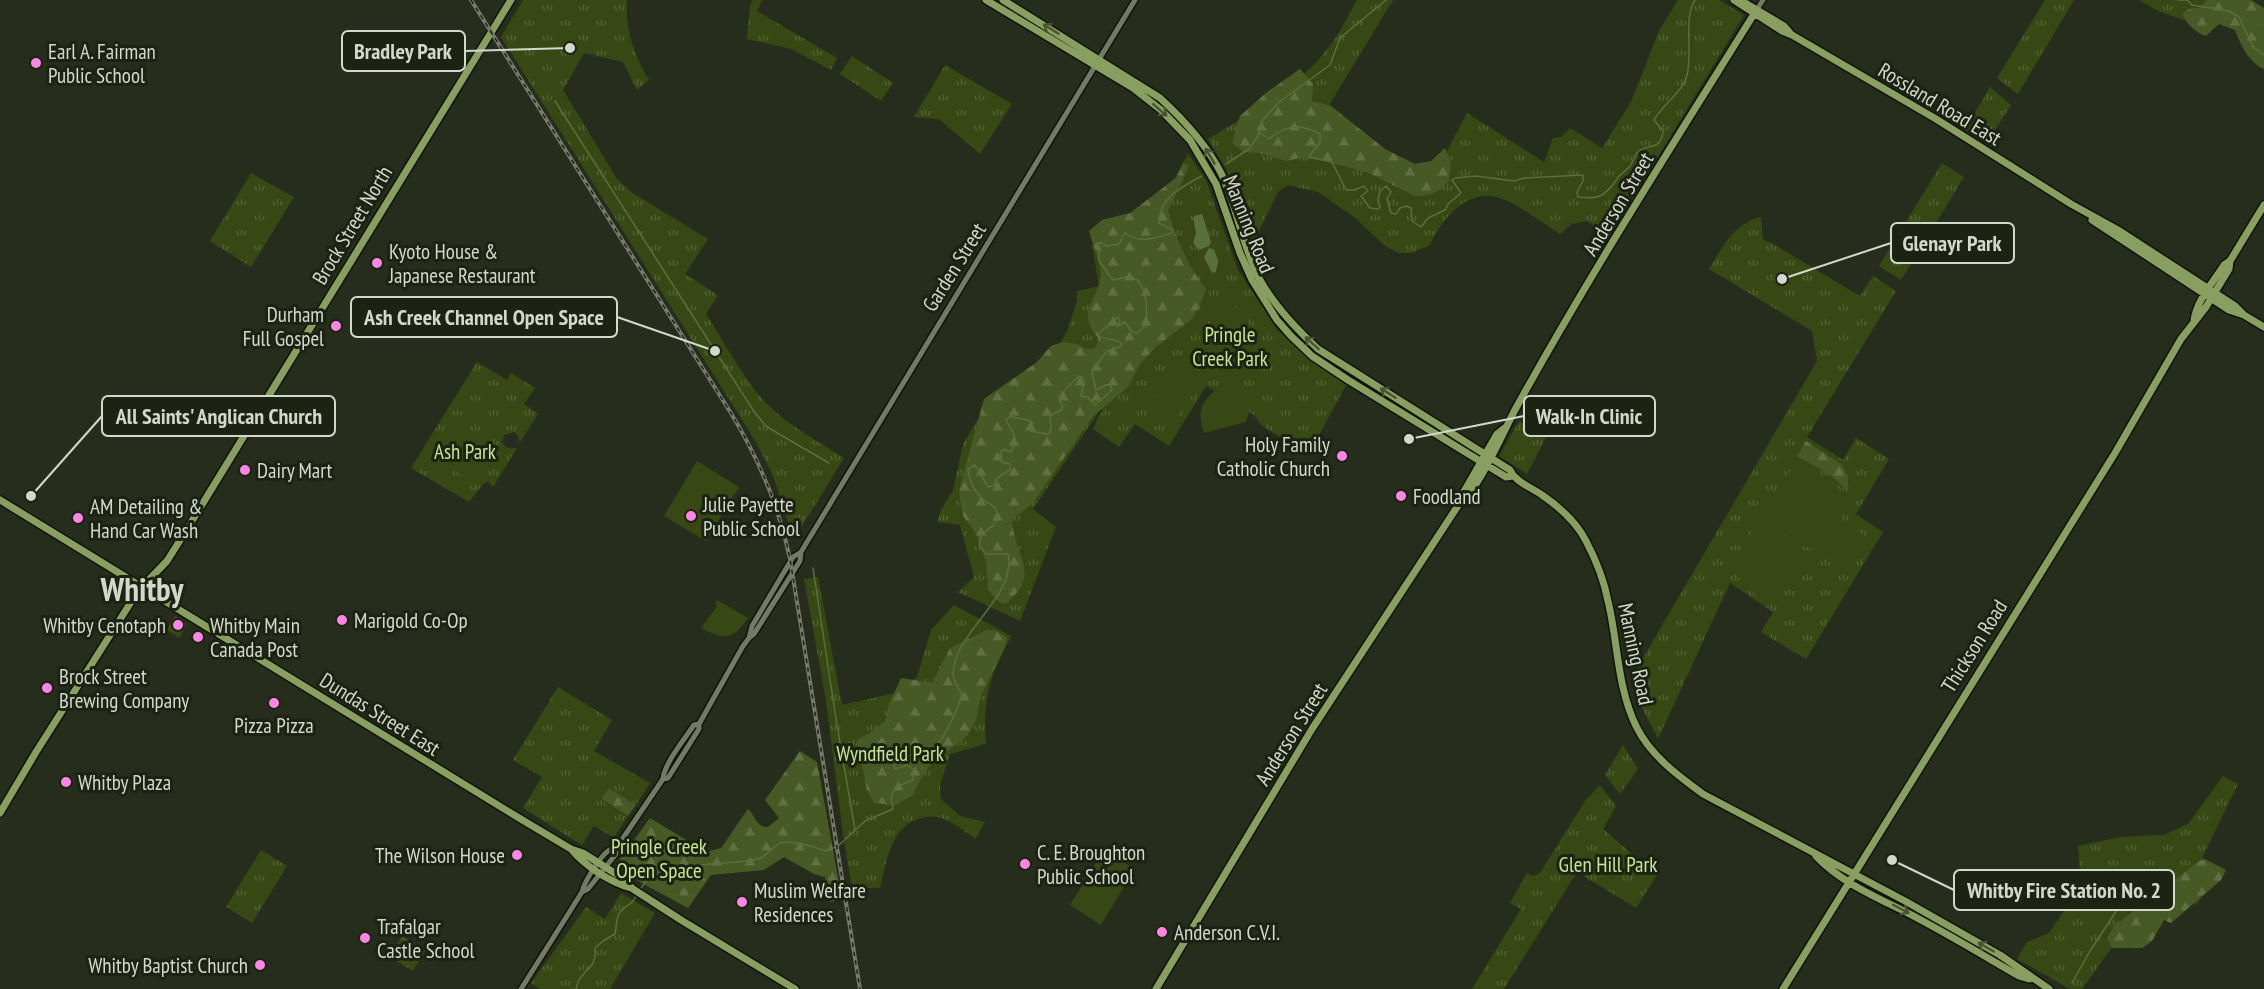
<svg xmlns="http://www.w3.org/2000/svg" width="2264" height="989" font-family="'PT Sans Narrow',sans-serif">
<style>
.grass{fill:url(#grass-tufts)}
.forest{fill:url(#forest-firs)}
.pitch{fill:#374815}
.water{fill:#5b6f3a}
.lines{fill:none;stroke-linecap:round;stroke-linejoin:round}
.stream{stroke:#5b6f3a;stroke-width:1.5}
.minor-casing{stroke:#101506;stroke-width:8}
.major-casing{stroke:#101506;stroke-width:10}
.minor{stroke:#727a66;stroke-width:5}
.major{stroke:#899f62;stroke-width:7}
.rail-casing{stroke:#757a6c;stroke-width:4}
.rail{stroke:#1d2313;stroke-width:1.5;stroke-dasharray:4.5;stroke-linecap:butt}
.oneway{stroke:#485533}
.poi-dot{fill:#fc86e3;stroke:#1d2313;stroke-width:2}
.labels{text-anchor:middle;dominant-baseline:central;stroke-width:6;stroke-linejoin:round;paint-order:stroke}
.poi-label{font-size:21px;fill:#d3d8cd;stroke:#1d2313;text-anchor:start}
.street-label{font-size:21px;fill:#d3d8cd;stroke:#1d2313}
.park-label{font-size:21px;fill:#c6e594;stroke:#1d2313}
.town-label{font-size:33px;font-weight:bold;fill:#d3d8cd;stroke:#1d2313}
.leader{fill:none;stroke:#d3d8cd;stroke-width:2}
.callout-dot{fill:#d3d8cd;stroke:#1d2313;stroke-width:2}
.callout{fill:#1d2313;stroke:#d3d8cd;stroke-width:2}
.callout-label{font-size:22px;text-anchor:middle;font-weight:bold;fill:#d3d8cd}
</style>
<defs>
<pattern id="grass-tufts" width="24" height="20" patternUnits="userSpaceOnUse" patternTransform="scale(1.5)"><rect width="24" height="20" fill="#374815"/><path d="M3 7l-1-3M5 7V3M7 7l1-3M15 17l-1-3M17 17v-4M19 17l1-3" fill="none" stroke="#536236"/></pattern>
<pattern id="forest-firs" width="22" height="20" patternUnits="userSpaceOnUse" patternTransform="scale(1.5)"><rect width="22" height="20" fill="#475925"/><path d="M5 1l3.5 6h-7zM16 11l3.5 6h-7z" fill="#617043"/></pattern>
</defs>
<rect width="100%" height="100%" fill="#272d1c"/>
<path class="grass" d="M523,0H627C625,29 634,55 649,80L637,90L623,62L584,53L563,90L617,179L631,192L708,239L685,274L718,295L706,314C725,343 742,377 765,402C787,425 818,441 844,458L794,539L773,476L756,442L501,37Z
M753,0H762L757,11L837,58L831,70L791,49L747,39L750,5Z
M1357,0H1393L1323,115L1424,174L1445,155L1467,113L1544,162L1553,138L1561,137L1570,128L1602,148L1631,102L1659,31L1678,0H1719L1744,15L1610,236L1587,221L1572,224L1560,234C1543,223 1511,198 1491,196C1463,193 1440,222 1430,245L1412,253H1398L1384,245L1354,217L1318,192L1288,185L1278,192L1252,245L1226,169L1208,139C1254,111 1302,86 1334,40C1343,28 1349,13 1357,0Z
M2045,0H2074L2018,94L1997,78Z
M2139,0H2228L2209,28L2160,12Z
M852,56L893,83L881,101L840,74Z
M945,65L1012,104L980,154L939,119L914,117Z
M1990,87L2011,105L1987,143L1965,130Z
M1188,154L1206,180L1238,270L1278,331L1346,385L1311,450L1308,448L1305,453L1261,425L1255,416L1249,412L1206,386L1169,446L1135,424L1119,447L1093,429L1099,415L1103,411L1100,410L1033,509L1056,527L1020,621L958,592L974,577L960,525L937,522L941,510L953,490L963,444L980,416L1051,361L1068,329L1077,301V291L1099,286L1092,245L1100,233L1156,205L1174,180Z
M1942,163L1964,177L1901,280L1879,266Z
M251,173L294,197L251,267L210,241Z
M1761,217L1763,240L1770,242L1860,296L1873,276L1896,291L1807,437L1843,460L1856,438L1889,459L1856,514L1883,532L1806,659L1761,632L1773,612L1730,583L1658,739L1638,700L1633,675L1817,361L1812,331L1709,269C1723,247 1734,223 1761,217Z
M477,362L507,380L511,373L535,388L524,404L538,414L520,442L517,434L514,432L504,435L502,442C506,449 509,449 517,448L493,487L488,481L483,484L469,502L411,468Z
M1519,421L1546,437L1527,474L1499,456Z
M818,577L842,705L895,693L917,677L931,630L954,605L1011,636C989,679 983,695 986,744L950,754L940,786L941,799L960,816L985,822L976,839C966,833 955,823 944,819C938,816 931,816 925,817C891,823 887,860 880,888H852L843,834L826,700L804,579Z
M175,616L187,624L179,638L167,630Z
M558,687L612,720L594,751L650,783L636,805L609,788L601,800L628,816L614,838L594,826L582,845L523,808L542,777L513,760Z
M1623,745L1638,769L1620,794L1605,775Z
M2223,776L2238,784L2202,858L2219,868L2197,904L2175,890L2118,939L2082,989H2070L2017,959L2027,942L2049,933L2068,905L2079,883L2080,872L2078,846L2120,837L2164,835L2188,824Z
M1600,785L1616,806L1603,829L1639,860L1659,872L1636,908L1577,872L1504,989H1472L1521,909L1510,903L1527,873L1533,876L1540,873L1585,801Z
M261,850L287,866L252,923L226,907Z
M621,893L655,913L610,989H540L531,983L586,907L605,919Z
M402,936L425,951L413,971L390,957Z"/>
<path class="forest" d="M2207,0H2251L2264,8V69C2248,62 2241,45 2235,30L2219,24L2206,36C2196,33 2184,22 2183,12L2191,8H2199Z
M1300,69L1313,84L1312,101L1331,106L1385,149L1415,164L1431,161L1445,148L1451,164L1449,181L1440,190L1429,195L1415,196L1369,173L1321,160L1300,158L1287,161L1259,153L1243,152L1232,143L1240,116L1267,92Z
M1183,163L1189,166L1168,211C1177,240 1187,265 1206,289L1200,305L1191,320L1156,347L1140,364L1128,387L1092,417L1033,503L1012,520C1014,558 1043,574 1005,604L998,601L988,590L986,561L975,532L963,516L959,491L984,399L1037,362L1051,346L1063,342L1077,344L1086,349H1093L1097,345L1098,338C1076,309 1096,304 1101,277C1102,267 1092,242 1089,231L1102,220L1130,213L1177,177Z
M1806,441L1841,464L1848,476V493C1837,476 1813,465 1797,456Z
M987,630L997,631L1007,638L1005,647L981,696L975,723L967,736L932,763L921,778L913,795L896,805L874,803L867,791L857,740L873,731L885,721L889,704L901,678L932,683L950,648Z
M800,751L817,762L842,899L830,902L825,877L814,874L784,857L764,870L711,875L688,908L640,882L616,865L650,818L706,852L721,848L748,809C756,816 755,827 768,827L779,818L765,800Z
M609,788L636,805L628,816L601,799Z
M2205,859L2226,870L2221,880L2171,923L2164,920L2152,941L2142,948H2112L2107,938L2114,926L2199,861Z"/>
<path class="pitch" d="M1227,299C1243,313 1252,326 1261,346L1251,369L1246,374L1212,370L1191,351Z
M1182,360L1205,377L1176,419L1152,401Z
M1235,379L1249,413L1246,422L1204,433C1193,403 1210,392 1235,379Z
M457,425L489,442L491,446L472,481C446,470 436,446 457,425Z
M697,461L739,487L706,541L664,516Z
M1795,463C1815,469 1851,485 1844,512C1839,526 1828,541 1819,553L1766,524L1764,516Z
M1847,524L1869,539L1846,573L1824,558Z
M1755,526L1797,555L1798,561L1774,604C1725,581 1732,568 1755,526Z
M717,600L748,618C732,641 725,640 701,628L717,606L715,604Z
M1104,850L1135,869L1101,925L1070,905Z
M401,939L410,944L400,960L392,955Z"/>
<path class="water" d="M1201,214H1202L1211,242L1209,246L1199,250L1193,243L1196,233L1193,217Z
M1209,248L1214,250L1218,260L1216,272L1212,273L1204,257Z"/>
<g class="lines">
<path class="stream" d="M2178,0H2187L2192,5L2229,11L2239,17L2253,47L2264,55
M555,101L755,413L767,427L829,463
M1259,132L1269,139C1286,125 1300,123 1320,134V142L1309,157L1332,162L1346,190H1354L1364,186L1368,191L1361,196L1370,208L1378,209L1380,207L1378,200L1380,191L1386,186L1391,192L1387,199L1391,213L1396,214L1400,208L1406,206L1411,208L1412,221L1421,227L1428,218L1445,210L1448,204L1461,193L1452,180L1455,178L1476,176L1514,181L1524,178L1583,175V181L1577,192L1578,197C1599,200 1605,196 1617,179C1620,174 1626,171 1630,166C1633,162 1634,157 1637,153C1646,142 1661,153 1663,131L1654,120C1664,103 1683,92 1687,75C1693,52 1683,18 1695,0
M1226,164L1249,149L1258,136L1262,121L1279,102L1330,65L1340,38L1386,0
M813,568L837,725L855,830
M640,890C656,858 726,867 758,859C767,857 772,845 781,843C793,840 815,847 826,851L838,846L865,821L893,809L891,796L896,787L913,780L914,770L907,765L895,769L894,764L902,755C911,754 921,757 930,752C942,744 958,709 962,695C959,688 953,680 953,674C954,631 1017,598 1008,554H986L979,545C980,541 980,538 982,535C987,528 996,527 997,517C999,505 989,505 983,499C974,492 969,480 968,469L975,465L988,487L994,485L997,478L1010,470V464L1001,462V452L1004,449L1011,452C1020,438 1012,432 1006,420L1010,416C1017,420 1027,417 1033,423L1030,431L1048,434L1051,430L1050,416L1062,409V405L1058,397L1079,376L1082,377L1084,382L1081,396L1088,397L1095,405L1112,390L1111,385H1106L1096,390L1092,372C1103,359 1101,350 1120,347L1121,343C1113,337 1105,341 1097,335L1118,317L1120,321L1118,326L1125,322L1132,332L1137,333L1146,325C1147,312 1148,283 1132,277C1126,275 1119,280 1113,280L1099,261V242L1107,246L1119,244L1125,233C1140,244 1156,238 1172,233L1173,230L1159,223C1159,197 1182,187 1202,176
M2072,983L2090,951L2121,904L2148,894
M576,989C579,969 598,971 595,948L603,941L615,934C617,927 615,917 621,911C628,903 631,907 637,894"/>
<defs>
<path id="minor" d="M1756,11L1763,0
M749,638L752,626L793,557L801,552L1135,0
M663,779L668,778L699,729V724L743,646L749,638L754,634L800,561L801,552
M582,892L588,889L616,854L617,847L663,779C664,764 685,738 694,725L699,724
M521,989L582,892C584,882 600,857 608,851C609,850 615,848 617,847"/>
<path id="major" d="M986,0L1133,88L1161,110L1190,140L1216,184L1240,253L1252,280L1277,320L1291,336L1312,356L1348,380L1506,477L1513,476
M1003,0L1160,98C1184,120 1206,144 1221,173C1237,207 1242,245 1259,278C1274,306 1295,328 1318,349L1510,470C1515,482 1531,487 1542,495C1558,506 1577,523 1586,541C1596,560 1604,580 1608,601C1618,642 1617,687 1636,726C1650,755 1677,775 1703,794L1905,901L2000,955L2049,989
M1734,0L1782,31L1792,35L1936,119L2071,204L2118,230L2235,306L2244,315
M1740,0L1784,26L1790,33
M2092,220L2229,310L2244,315L2264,327
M2194,321C2196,301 2214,281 2224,265L2230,261L2264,205
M0,500L519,818L571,849L583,853L624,879L633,889L681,920L795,989
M1461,501C1478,491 1505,428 1516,408C1590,274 1673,144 1754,14
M155,574L154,586L162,596
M0,813L36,752L138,591L167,561L184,534L511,0
M571,849C586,867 610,882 631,888
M1816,856C1843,885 1884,900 1919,919C1953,937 1986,957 2019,976L2029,979
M1156,989L1312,729L1461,501L1462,495L1497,434L1506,427
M1783,989L2115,453L2181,339L2206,307L2229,269L2230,261"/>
</defs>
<use href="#minor" class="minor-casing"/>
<use href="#major" class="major-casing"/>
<use href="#minor" class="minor"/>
<use href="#major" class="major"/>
<defs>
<path id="rail" d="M471,0L729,410C758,457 779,505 790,559L860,989"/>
</defs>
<use href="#rail" class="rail-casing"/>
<use href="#rail" class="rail"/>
</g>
<defs><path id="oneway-shaft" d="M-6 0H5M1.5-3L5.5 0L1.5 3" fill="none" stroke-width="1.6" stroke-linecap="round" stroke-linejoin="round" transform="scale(1.5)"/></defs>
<g class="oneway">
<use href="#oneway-shaft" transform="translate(1051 29) rotate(-148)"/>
<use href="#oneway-shaft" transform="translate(1160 110) rotate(41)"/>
<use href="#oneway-shaft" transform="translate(1210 156) rotate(-121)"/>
<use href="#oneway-shaft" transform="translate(1312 343) rotate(-138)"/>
<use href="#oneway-shaft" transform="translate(1388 393) rotate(-148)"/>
<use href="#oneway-shaft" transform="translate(1901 909) rotate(28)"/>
<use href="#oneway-shaft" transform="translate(1986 947) rotate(-150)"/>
</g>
<g class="poi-dot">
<circle cx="36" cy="63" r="6"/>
<circle cx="377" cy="263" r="6"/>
<circle cx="336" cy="326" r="6"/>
<circle cx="1342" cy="456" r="6"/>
<circle cx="245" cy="470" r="6"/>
<circle cx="1401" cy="496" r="6"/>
<circle cx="691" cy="516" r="6"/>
<circle cx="78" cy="518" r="6"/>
<circle cx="342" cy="620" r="6"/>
<circle cx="178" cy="625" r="6"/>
<circle cx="198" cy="637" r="6"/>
<circle cx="47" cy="688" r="6"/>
<circle cx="274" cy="703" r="6"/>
<circle cx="66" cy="782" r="6"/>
<circle cx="517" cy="855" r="6"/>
<circle cx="1025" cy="864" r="6"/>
<circle cx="742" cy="902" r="6"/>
<circle cx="1162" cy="932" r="6"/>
<circle cx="365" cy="938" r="6"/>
<circle cx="260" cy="965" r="6"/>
</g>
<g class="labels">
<g class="poi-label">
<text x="48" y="51">Earl A. Fairman<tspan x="48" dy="24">Public School</tspan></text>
<text x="389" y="251">Kyoto House &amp;<tspan x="389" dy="24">Japanese Restaurant</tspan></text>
<text x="324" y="314" text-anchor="end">Durham<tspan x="324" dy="24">Full Gospel</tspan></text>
<text x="1330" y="444" text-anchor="end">Holy Family<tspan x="1330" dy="24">Catholic Church</tspan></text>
<text x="257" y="470">Dairy Mart</text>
<text x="1413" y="496">Foodland</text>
<text x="703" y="504">Julie Payette<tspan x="703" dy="24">Public School</tspan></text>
<text x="90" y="506">AM Detailing &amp;<tspan x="90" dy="24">Hand Car Wash</tspan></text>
<text x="354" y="620">Marigold Co-Op</text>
<text x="166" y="625" text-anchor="end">Whitby Cenotaph</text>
<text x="210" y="625">Whitby Main<tspan x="210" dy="24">Canada Post</tspan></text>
<text x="59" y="676">Brock Street<tspan x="59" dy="24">Brewing Company</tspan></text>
<text x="274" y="725" text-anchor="middle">Pizza Pizza</text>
<text x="78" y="782">Whitby Plaza</text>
<text x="1037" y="852">C. E. Broughton<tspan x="1037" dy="24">Public School</tspan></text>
<text x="505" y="855" text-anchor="end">The Wilson House</text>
<text x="754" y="890">Muslim Welfare<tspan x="754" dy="24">Residences</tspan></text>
<text x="377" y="926">Trafalgar<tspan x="377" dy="24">Castle School</tspan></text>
<text x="1174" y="932">Anderson C.V.I.</text>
<text x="248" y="965" text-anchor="end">Whitby Baptist Church</text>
</g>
<g class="street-label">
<text transform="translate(1940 104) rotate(31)">Rossland Road East</text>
<text transform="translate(1618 204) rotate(-59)">Anderson Street</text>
<text transform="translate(1249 224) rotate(68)">Manning Road</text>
<text transform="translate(352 225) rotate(-59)">Brock Street North</text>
<text transform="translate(954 267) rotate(-58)">Garden Street</text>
<text transform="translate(1974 646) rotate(-58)">Thickson Road</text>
<text transform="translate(1636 654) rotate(78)">Manning Road</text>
<text transform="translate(380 714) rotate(32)">Dundas Street East</text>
<text transform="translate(1291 734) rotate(-58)">Anderson Street</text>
</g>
<g class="park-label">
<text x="1230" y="334">Pringle<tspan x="1230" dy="24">Creek Park</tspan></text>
<text x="465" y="451">Ash Park</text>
<text x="890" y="753">Wyndfield Park</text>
<text x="659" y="846">Pringle Creek<tspan x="659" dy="24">Open Space</tspan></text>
<text x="1608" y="864">Glen Hill Park</text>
</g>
<g class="town-label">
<text x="142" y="588">Whitby</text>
</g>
</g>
<path class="leader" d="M570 48L465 51M1782 279L1891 243M715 351L617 317M1409 439L1524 416M31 496L102 416M1892 860L1954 890"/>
<g class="callout-dot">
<circle cx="570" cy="48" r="6"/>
<circle cx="1782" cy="279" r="6"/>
<circle cx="715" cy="351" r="6"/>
<circle cx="1409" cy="439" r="6"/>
<circle cx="31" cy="496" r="6"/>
<circle cx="1892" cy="860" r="6"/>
</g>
<g class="callout">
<rect x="342" y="31" width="123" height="40" rx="6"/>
<rect x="1891" y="223" width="123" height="40" rx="6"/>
<rect x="351" y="297" width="266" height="40" rx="6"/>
<rect x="1524" y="396" width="131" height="40" rx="6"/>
<rect x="102" y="396" width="233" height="40" rx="6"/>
<rect x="1954" y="870" width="220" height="40" rx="6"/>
</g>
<g class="callout-label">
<text x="403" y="59">Bradley Park</text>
<text x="1952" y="251">Glenayr Park</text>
<text x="484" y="325">Ash Creek Channel Open Space</text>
<text x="1589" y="424">Walk-In Clinic</text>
<text x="219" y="424">All Saints' Anglican Church</text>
<text x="2064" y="898">Whitby Fire Station No. 2</text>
</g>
</svg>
